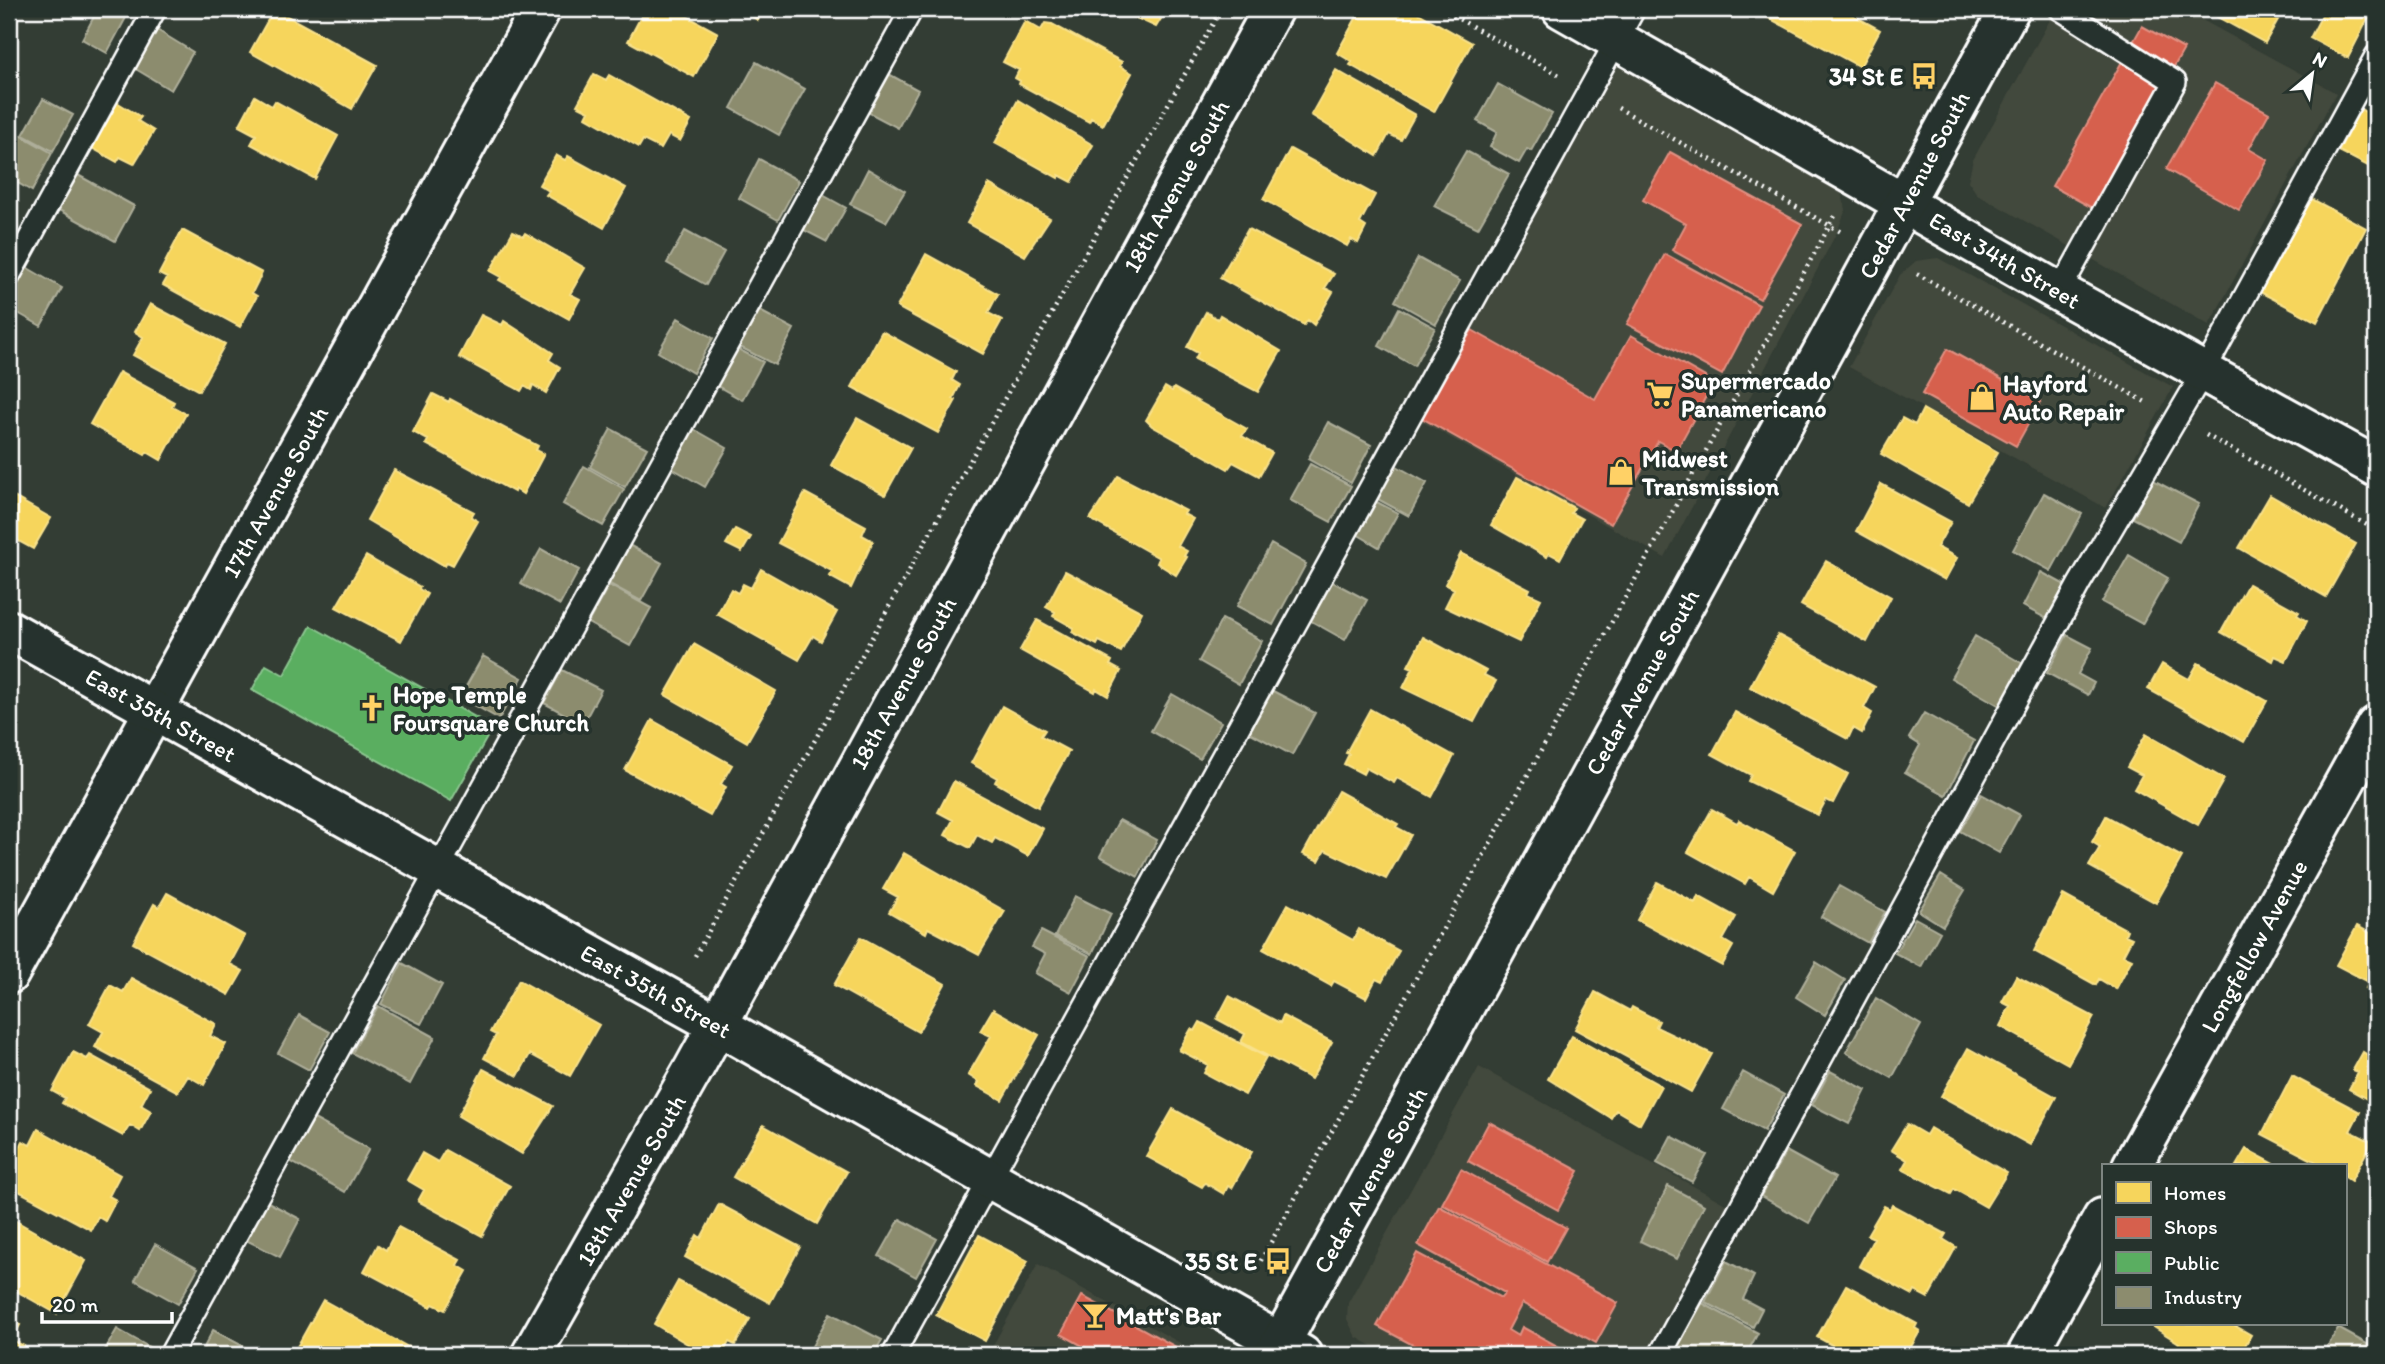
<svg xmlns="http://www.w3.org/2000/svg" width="2385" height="1364" font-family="Itim,sans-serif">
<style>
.built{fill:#43493d}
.homes{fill:#f6d55c;stroke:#f9e28d;stroke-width:2}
.shops{fill:#d6604d;stroke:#e29082;stroke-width:2}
.public{fill:#5aae61;stroke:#8cc690;stroke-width:2}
.industry{fill:#8c8c6e;stroke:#aeae9a;stroke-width:2}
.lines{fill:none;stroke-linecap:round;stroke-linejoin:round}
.service-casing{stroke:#fff;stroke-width:26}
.minor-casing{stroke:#fff;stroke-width:44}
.tertiary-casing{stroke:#fff;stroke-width:44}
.secondary-casing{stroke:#fff;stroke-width:44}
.path{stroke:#fff;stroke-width:4.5;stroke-dasharray:2 5;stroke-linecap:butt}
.service{stroke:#26332d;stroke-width:21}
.minor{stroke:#26332d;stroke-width:38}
.tertiary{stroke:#26332d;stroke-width:38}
.secondary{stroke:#26332d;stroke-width:38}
.labels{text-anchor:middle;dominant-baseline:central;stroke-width:7;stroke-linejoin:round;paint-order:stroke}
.poi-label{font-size:24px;font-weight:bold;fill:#fff;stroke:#26332d;text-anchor:start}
.street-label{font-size:24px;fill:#fff;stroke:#26332d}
</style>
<rect width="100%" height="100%" fill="#333d34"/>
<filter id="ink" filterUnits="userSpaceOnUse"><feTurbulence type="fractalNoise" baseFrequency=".0143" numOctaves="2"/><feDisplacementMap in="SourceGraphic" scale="14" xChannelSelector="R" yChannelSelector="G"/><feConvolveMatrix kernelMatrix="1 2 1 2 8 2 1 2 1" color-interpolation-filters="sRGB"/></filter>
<g filter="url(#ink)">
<path class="built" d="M2056,9H2182L2336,93L2209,325L1977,194L1968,181L1973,160Z
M1611,60L1841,193L1846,209L1837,232L1665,558L1414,417Z
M1938,258L2173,387L2106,508L1849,367L1900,275L1916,261Z
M1479,1067L1738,1211L1658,1355H1389L1356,1337L1347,1319L1348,1303Z
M1038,1264L1198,1353L1196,1355H1002L991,1349Z"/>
<path class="homes" d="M274,9L377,65L352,109L250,52Z
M645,9H674L718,33L694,77L628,41Z
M739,9H764L758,20Z
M1104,9H1167L1156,27L1117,9L1115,14Z
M1361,9H1411L1472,43L1434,112L1350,65L1352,62L1337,53Z
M1772,9H1842L1880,30L1860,67L1767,17Z
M2203,9H2284L2265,43Z
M2325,9H2373L2348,58L2310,38Z
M1025,21L1041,30L1045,23L1052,24L1122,62L1120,66L1132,73L1103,125L1091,118L1089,122L1019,84L1020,81L1015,78L1019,70L1003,62Z
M1336,70L1415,115L1401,140L1389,134L1377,156L1311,115Z
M594,74L606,80L609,75L691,121L680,141L669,135L661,149L643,140L639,147L586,117L589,111L577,105Z
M255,96L272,106L275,101L338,136L315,179L251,144L256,135L239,126Z
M1018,100L1093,145L1072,182L1059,175L1058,178L995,143Z
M115,101L141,117L138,121L154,131L134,164L120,157L117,162L88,146Z
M2360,109L2376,117V170L2339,151Z
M1290,149L1375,195L1360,223L1366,227L1358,243L1351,239L1347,246L1263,199Z
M556,155L565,160L568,156L626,188L604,228L546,195L549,191L539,185Z
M989,184L1050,218L1025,256L967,223Z
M2310,198L2366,228L2317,322L2260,292Z
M1248,229L1334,274L1325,288L1333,292L1314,325L1308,320L1304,325L1220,278Z
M182,230L262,273L252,293L257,296L240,327L163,285L167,278L159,274Z
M513,231L523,236L525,233L585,268L570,294L580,299L569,319L499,280L501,277L490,271Z
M926,254L998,294L988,313L1002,320L983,354L897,307Z
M150,304L225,344L199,391L133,355L143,337L135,332Z
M1206,312L1218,319L1220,315L1281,351L1258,392L1195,359L1198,353L1187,347Z
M481,315L502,325L504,321L553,353L549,360L560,367L546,393L533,385L531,390L524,386L521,391L459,357Z
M882,331L956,372L952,380L960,385L953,399L956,400L938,433L852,387Z
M119,372L174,402L172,406L186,414L161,460L147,452L145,455L90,424Z
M1165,387L1172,391L1174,388L1247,429L1242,436L1272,453L1259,476L1233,462L1228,469L1152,426L1146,420Z
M433,394L449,402L450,399L538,446L536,450L544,454L523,494L515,489L514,492L426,444L428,440L413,432Z
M1923,409L1998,452L1968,503L1881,454L1902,418L1915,425Z
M857,418L911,448L885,495L831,465Z
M394,470L474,512L471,517L478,521L453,565L447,562L445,566L367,520Z
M1118,476L1186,511L1184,514L1193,519L1178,546L1187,551L1184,556L1187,557L1176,575L1157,563L1159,558L1090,519Z
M1517,477L1574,508L1571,513L1582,519L1560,559L1549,553L1547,557L1491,525Z
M1881,484L1951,522L1937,547L1957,558L1945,580L1856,531Z
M805,493L866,526L862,535L873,541L851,588L829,576L832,571L778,543Z
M9,494L51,518L33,549L9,536Z
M2270,495L2356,544L2326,597L2239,548Z
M735,529L751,537L742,552L726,544Z
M1461,553L1530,589L1528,593L1541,599L1519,642L1445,607L1454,589L1445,584Z
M366,556L420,587L419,589L427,594L401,641L336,607Z
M1826,561L1891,597L1867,642L1801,605Z
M761,569L837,612L821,641L813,636L799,660L717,614L731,589L738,593L743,584L751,588Z
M1065,571L1142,612L1121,652L1099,641L1097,645L1072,632L1074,628L1053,616L1055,612L1046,607Z
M2248,584L2299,612L2297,615L2307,621L2286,661L2275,656L2273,661L2221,632Z
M1037,620L1112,661L1110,665L1121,671L1108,696L1096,689L1095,692L1020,650Z
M1778,635L1875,687L1864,708L1872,713L1862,733L1853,728L1848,739L1750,687Z
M1423,637L1486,671L1484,675L1496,681L1474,722L1403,688L1413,668L1408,666Z
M694,644L776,691L747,742L665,695Z
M2198,663L2267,701L2244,742L2148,689L2162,664L2189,679Z
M1002,706L1045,730L1041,736L1069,751L1038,807L995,782L997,778L971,763Z
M1370,709L1454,756L1432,797L1397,778L1394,783L1366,768L1363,774L1344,764L1349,754L1346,753Z
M1735,712L1848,774L1833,803L1826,800L1818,815L1748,781L1751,775L1712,754Z
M652,720L732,765L721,784L726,787L710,816L625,770Z
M2146,734L2224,779L2198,825L2134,789L2142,775L2127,767Z
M954,781L1043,829L1028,856L995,838L992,843L977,835L970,848L945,835L953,820L938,812Z
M1338,791L1398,824L1396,827L1411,835L1386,879L1325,850L1319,861L1303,854Z
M1712,809L1737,823L1739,820L1795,851L1773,891L1749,877L1745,884L1688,852Z
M2106,816L2182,857L2156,903L2089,866L2100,847L2092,842Z
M904,853L1005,911L979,955L928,928L926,933L889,912L898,897L883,889Z
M1657,882L1695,903L1698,896L1736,917L1723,940L1733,946L1722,966L1637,920Z
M167,893L245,936L230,964L243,971L229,995L133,943L154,904L159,907Z
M2063,895L2127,930L2125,935L2132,938L2123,955L2132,959L2116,989L2099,979L2096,985L2034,951Z
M1288,904L1353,940L1359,929L1399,951L1382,982L1376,979L1366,998L1334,981L1331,986L1263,949Z
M2357,926L2376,936V994L2366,988L2369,982L2336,965Z
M861,937L945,984L918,1032L834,985Z
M2016,976L2094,1017L2068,1064L2000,1026L2010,1006L2002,1002Z
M131,978L216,1024L210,1036L226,1044L204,1085L188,1076L178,1092L95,1047L103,1032L89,1024L110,985L123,992Z
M519,980L599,1025L570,1076L530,1054L518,1076L484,1058L496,1035L490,1032Z
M1595,992L1630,1011L1632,1007L1659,1021L1656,1027L1712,1054L1691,1092L1575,1029Z
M1229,996L1280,1023L1283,1016L1332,1042L1311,1079L1241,1042L1245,1034L1217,1019Z
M993,1009L1039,1035L1002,1100L977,1086L979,1082L968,1075L991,1036L980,1031Z
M1200,1022L1266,1057L1245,1095L1204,1073L1208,1065L1179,1050L1191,1029L1195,1031Z
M1572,1036L1661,1086L1640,1124L1616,1110L1611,1118L1548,1079Z
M2376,1040V1104L2349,1089L2358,1072L2353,1070L2363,1052L2368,1055Z
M1968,1048L2056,1097L2030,1145L1941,1096Z
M73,1052L87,1059L90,1055L150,1088L141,1105L151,1111L140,1131L130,1125L123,1136L62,1103L65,1098L52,1091Z
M483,1069L553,1106L522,1154L458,1116Z
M2292,1076L2360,1112L2350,1131L2372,1142L2351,1181L2345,1177V1166H2324L2262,1134Z
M1173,1109L1252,1152L1232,1188L1228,1186L1224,1194L1205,1183L1202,1187L1146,1156Z
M1907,1124L1926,1135L1930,1128L2007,1173L1986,1207L1954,1189L1951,1194L1902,1169L1907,1160L1891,1150Z
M763,1125L847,1172L817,1224L733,1177Z
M38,1129L120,1175L109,1196L116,1200L105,1221L98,1217L91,1230L9,1186V1166L23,1141L30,1145Z
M2246,1149L2278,1166H2236Z
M445,1150L510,1186L482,1236L418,1201L424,1190L407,1180L422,1153L438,1162Z
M719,1204L800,1247L770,1303L685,1257L697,1235L701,1238Z
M1892,1205L1946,1234L1943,1239L1956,1247L1928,1298L1915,1291L1913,1295L1859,1266L1874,1238L1867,1235L1884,1206L1890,1209Z
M9,1217L86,1261L57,1314L9,1287Z
M398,1227L460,1260L457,1265L467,1271L445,1310L433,1304L431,1307L364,1271L378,1245L386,1250Z
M979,1235L1028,1261L985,1341L936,1315Z
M678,1281L750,1319L735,1345L729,1342L722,1355H706L654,1324Z
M1846,1285L1917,1324L1915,1328L1920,1331L1908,1352L1904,1350L1901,1355H1850L1817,1337Z
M323,1300L415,1351L413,1355L293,1354Z
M9,1319L20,1325L12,1340L24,1346L19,1355H9Z
M2149,1324H2232L2251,1335L2240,1355H2189L2176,1348L2179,1343Z"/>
<path class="shops" d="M2142,26L2184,49L2094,209L2052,186Z
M2215,83L2269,113L2249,149L2268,160L2239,210L2166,169Z
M1670,152L1802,224L1760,299L1672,250L1686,224L1643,200Z
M1665,254L1759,305L1722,375L1627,324Z
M1472,330L1595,399L1631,335L1714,382L1676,451L1658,441L1611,524L1422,418Z
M1947,349L2041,401L2016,446L1922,394Z
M1489,1122L1579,1171L1558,1210L1468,1161Z
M1461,1169L1566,1228L1547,1262L1442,1204Z
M1439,1206L1618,1303L1596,1343L1522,1303L1508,1330L1518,1336L1522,1327L1574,1355H1432L1377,1326L1417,1253L1501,1298L1505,1293L1418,1245Z
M1082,1296L1189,1354L1099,1355L1061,1334Z"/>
<path class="public" d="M311,626L493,727L451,801L252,690L266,665L284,675Z"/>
<path class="industry" d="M98,9H118L128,14L107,53L82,39Z
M157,30L193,52L171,90L134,68Z
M756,62L805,89L779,135L731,108Z
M885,72L918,90L898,128L864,110Z
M1498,84L1552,114L1531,151L1527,149L1519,163L1490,147L1497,132L1477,121Z
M43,99L73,115L53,151L23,135Z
M15,132L52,153L32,191L9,178V143Z
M1466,151L1509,174L1478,228L1434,206Z
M759,159L799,181L778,220L739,198Z
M868,169L905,191L886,222L850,204Z
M76,174L134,206L115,241L57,209Z
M821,194L846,208L827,242L802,229Z
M685,231L724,252L706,285L667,263Z
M1418,258L1460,281L1436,324L1395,301Z
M26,267L62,288L41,326L9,308V297Z
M1399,308L1435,328L1414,366L1379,346Z
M758,310L794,329L775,365L738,346Z
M678,318L713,338L693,373L658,352Z
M734,347L763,362L742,400L714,384Z
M1328,422L1371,445L1351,483L1308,459Z
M692,428L727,448L705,487L670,467Z
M611,429L647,448L625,487L590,467Z
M1310,464L1351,486L1331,522L1290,500Z
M1393,464L1427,483L1409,516L1374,497Z
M584,466L624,489L603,526L563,504Z
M2153,480L2199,504L2179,542L2133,518Z
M2044,493L2082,514L2051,571L2013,550Z
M1373,500L1398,513L1379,547L1355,533Z
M627,544L662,563L641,601L606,582Z
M1271,544L1306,564L1273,625L1237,606Z
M541,549L579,570L560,605L521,584Z
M2129,555L2168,578L2142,624L2102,602Z
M2041,572L2065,585L2047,619L2023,606Z
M1327,579L1367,600L1345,640L1306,618Z
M609,585L651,608L630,646L588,623Z
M1222,619L1262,641L1239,684L1199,661Z
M2067,635L2092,648L2078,674L2094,683L2088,695L2047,673Z
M1975,636L2023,664L2000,706L1951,678Z
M483,656L522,678L499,719L460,697Z
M562,670L601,690L583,724L544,703Z
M1271,690L1315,713L1292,755L1249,732Z
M1172,694L1221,722L1200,759L1151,731Z
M1924,713L1974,741L1946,795L1905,772L1920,745L1909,738Z
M1981,794L2020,815L1999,853L1960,831Z
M1119,820L1157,840L1138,877L1100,856Z
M1941,875L1965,890L1943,926L1919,911Z
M1839,886L1885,912L1868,943L1821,917Z
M1075,896L1111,914L1092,954L1055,936Z
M1915,918L1940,932L1921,967L1895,953Z
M1041,931L1090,956L1071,992L1035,973L1045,954L1032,947Z
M1816,962L1845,980L1825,1015L1796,997Z
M402,963L442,985L421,1024L381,1004Z
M1876,998L1921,1025L1892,1078L1846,1052Z
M378,1006L435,1037L410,1084L352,1053Z
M299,1015L330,1032L309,1070L278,1053Z
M1830,1071L1866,1090L1849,1124L1812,1105Z
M1743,1072L1784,1095L1764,1131L1723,1109Z
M314,1119L369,1149L345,1192L290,1161Z
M1671,1136L1707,1155L1692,1182L1657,1163Z
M1786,1151L1835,1178L1809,1223L1761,1196Z
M1668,1186L1704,1205L1677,1259L1640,1241Z
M266,1201L300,1219L280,1257L246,1240Z
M900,1219L937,1239L916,1277L879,1256Z
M155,1244L198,1268L178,1304L135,1280Z
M1726,1261L1754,1276L1743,1299L1762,1309L1753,1327L1705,1302Z
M1702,1303L1758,1333L1746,1355H1695L1678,1347Z
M830,1313L882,1340L873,1355H825L811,1348Z
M2338,1328L2376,1349L2374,1355H2323Z
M117,1329L156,1351L153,1355H102Z
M213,1330L254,1352L252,1355H200Z"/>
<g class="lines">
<defs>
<path id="service" d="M9,276L155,9
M2059,292L2175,82L2060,9
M170,1355L912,9
M893,1355L1634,9
M1660,1355L2079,584L2203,373L2376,56"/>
<path id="minor" d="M1562,9L2059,292L2376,467
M9,974L541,9
M2132,1166L2376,726
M531,1355L694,1068L1273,9
M2027,1355L2103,1218"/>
<path id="tertiary" d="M9,630L716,1024L1302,1355"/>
<path id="secondary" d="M1274,1355L2010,9"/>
</defs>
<use href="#service" class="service-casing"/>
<use href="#minor" class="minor-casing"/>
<use href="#tertiary" class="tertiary-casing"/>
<use href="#secondary" class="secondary-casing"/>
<path class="path" d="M1441,9L1561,76
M1618,108L1843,233
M1917,274L2149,404
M2206,435L2376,530
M695,956L1221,9
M1254,1273L1836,214"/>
<use href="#service" class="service"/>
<use href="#minor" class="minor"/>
<use href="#tertiary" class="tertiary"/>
<use href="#secondary" class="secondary"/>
</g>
</g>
<defs>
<symbol id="bus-bare" viewBox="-9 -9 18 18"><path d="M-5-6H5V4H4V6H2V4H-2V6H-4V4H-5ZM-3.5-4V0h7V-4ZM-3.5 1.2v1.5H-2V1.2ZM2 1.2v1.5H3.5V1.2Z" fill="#ffd166" stroke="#26332d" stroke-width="2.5" paint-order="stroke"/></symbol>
<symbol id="supermarket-bare" viewBox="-9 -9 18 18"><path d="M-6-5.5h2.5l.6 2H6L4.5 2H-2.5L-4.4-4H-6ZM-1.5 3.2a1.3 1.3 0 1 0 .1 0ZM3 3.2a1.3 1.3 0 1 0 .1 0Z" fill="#ffd166" stroke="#26332d" stroke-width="2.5" paint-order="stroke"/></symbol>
<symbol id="shop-bare" viewBox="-9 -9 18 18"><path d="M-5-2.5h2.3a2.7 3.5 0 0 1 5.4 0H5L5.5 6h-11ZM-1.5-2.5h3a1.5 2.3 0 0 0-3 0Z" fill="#ffd166" stroke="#26332d" stroke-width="2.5" paint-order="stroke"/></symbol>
<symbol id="church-bare" viewBox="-9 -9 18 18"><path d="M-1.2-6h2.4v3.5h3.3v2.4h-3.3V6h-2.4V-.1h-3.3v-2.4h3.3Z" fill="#ffd166" stroke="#26332d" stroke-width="2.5" paint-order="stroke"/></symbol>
<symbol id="bar-bare" viewBox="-9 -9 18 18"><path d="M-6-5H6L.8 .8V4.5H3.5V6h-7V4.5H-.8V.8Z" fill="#ffd166" stroke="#26332d" stroke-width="2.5" paint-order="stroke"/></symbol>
</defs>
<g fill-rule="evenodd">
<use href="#bus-bare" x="1905" y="57" width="38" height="38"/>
<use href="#supermarket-bare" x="1641" y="375" width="38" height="38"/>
<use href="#shop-bare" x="1963" y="378" width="38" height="38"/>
<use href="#shop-bare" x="1602" y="453" width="38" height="38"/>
<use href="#church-bare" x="353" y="689" width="38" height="38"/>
<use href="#bus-bare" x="1259" y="1242" width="38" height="38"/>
<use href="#bar-bare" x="1076" y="1296" width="38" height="38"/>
</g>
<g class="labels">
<g class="poi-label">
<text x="1903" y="76" text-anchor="end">34 St E</text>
<text x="1681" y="380">Supermercado<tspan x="1681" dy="28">Panamericano</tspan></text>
<text x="2003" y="383">Hayford<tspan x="2003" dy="28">Auto Repair</tspan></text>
<text x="1642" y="458">Midwest<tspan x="1642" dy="28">Transmission</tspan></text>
<text x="393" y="694">Hope Temple<tspan x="393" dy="28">Foursquare Church</tspan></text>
<text x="1257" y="1261" text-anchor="end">35 St E</text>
<text x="1116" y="1315">Matt's Bar</text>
</g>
<g class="street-label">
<text transform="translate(1914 185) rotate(-62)">Cedar Avenue South</text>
<text transform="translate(1176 186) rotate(-61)">18th Avenue South</text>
<text transform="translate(2005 260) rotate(30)">East 34th Street</text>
<text transform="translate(275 492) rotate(-61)">17th Avenue South</text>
<text transform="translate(1642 682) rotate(-61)">Cedar Avenue South</text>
<text transform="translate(903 683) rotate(-61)">18th Avenue South</text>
<text transform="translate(161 715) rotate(29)">East 35th Street</text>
<text transform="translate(2254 946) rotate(-61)">Longfellow Avenue</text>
<text transform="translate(656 991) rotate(29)">East 35th Street</text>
<text transform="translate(631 1180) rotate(-60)">18th Avenue South</text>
<text transform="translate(1370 1180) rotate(-61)">Cedar Avenue South</text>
</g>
</g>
<rect width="2385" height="1364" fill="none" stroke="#26332d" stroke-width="35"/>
<rect x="18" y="18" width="2350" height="1329" fill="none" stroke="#fff" stroke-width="2.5" filter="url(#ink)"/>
<rect x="2102" y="1164" width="245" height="161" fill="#26332d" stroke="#7d8581" stroke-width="2"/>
<rect x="2116" y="1182" width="35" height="21" fill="#f6d55c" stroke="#7d8581" stroke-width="2"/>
<text x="2164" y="1200" font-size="21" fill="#ffffff">Homes</text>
<rect x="2116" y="1217" width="35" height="21" fill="#d6604d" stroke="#7d8581" stroke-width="2"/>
<text x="2164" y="1234" font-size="21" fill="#ffffff">Shops</text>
<rect x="2116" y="1252" width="35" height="21" fill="#5aae61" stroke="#7d8581" stroke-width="2"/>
<text x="2164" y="1270" font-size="21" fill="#ffffff">Public</text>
<rect x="2116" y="1287" width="35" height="21" fill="#8c8c6e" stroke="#7d8581" stroke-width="2"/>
<text x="2164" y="1304" font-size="21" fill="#ffffff">Industry</text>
<g transform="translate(2312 74) rotate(29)" stroke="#26332d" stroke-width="5" paint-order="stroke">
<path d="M0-5L12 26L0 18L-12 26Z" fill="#ffffff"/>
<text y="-10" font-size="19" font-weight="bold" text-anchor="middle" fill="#ffffff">N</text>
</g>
<path d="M42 1312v10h130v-10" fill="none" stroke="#ffffff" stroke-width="3.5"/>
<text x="52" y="1312" font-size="21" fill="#ffffff" stroke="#26332d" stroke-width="5" paint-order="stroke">20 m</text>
</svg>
